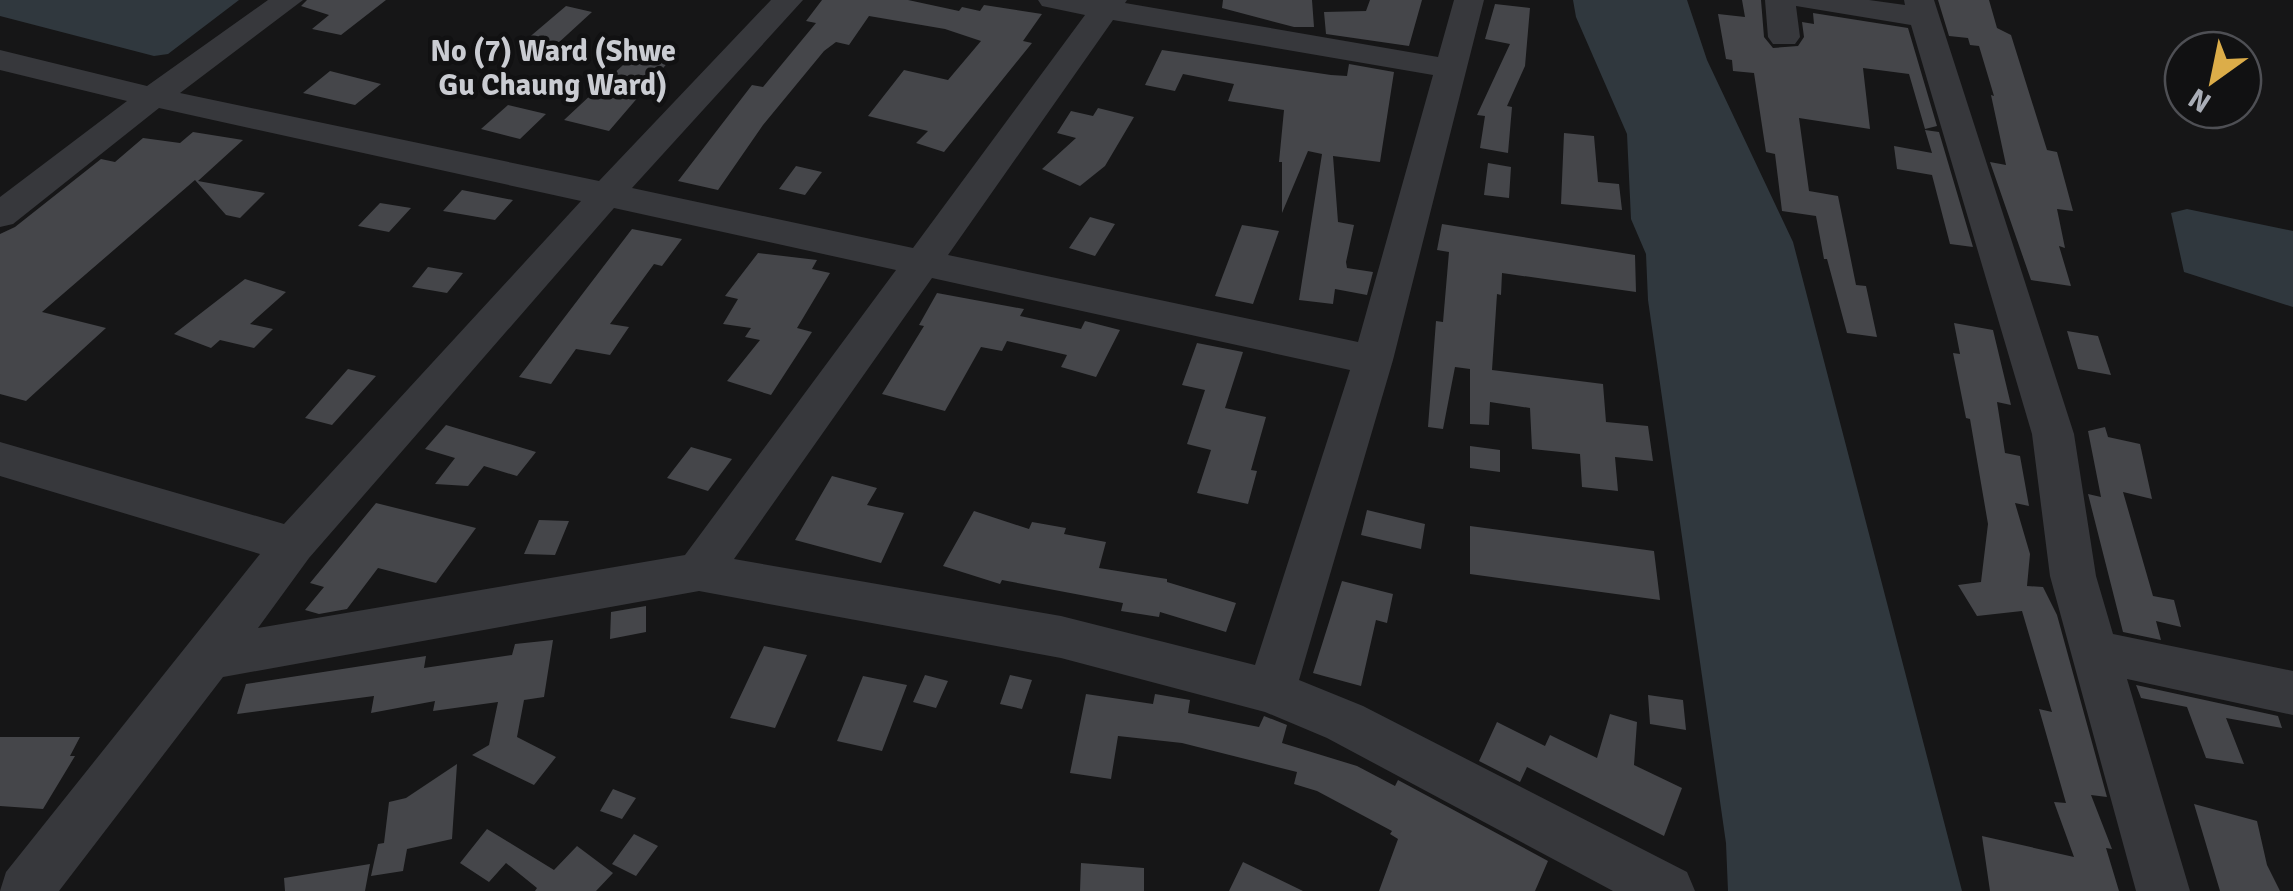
<svg xmlns="http://www.w3.org/2000/svg" width="2293" height="891" font-family="Signika,sans-serif">
<style>
.water{fill:#30383e}
.building{fill:#45464a}
.lines{fill:none;stroke-linecap:round;stroke-linejoin:round}
.minor{fill:#37383c;fill-rule:evenodd}
.labels{text-anchor:middle;dominant-baseline:central;stroke-width:9;stroke-linejoin:round;paint-order:stroke}
.far-quarter-label{font-size:30px;font-weight:bold;fill:#caccd2;stroke:#111112}
</style>
<rect width="100%" height="100%" fill="#161617"/>
<path class="water" d="M0,0H239L168,54L154,56L0,16Z
M1573,0H1687L1707,60L1793,242L1962,891H1728L1726,843L1648,300L1646,254L1631,219L1627,134L1576,17Z
M2187,209L2293,231V307L2184,272L2171,213Z"/>
<path class="building" d="M307,0H386L341,35L312,29L329,15L301,6Z
M822,0H908L959,11L962,7L980,11L984,5L1042,14L1023,41L1032,43L944,152L916,143L928,131L868,116L904,70L948,80L981,41L945,29L869,16L849,45L836,42L824,51L763,125L718,190L678,181L752,85L763,87L816,23L806,21Z
M1223,0H1312L1314,27H1294L1222,8Z
M1370,0H1422L1409,46L1326,34L1324,12L1366,11Z
M1742,0H1761L1764,37L1773,48L1798,46L1804,37L1802,22L1814,24L1813,13L1908,28L1937,126L1925,129L1909,74L1863,68L1870,129L1799,118L1809,191L1838,196L1856,285L1866,286L1877,337L1847,333L1827,259H1824L1816,216L1782,211L1775,154L1766,152L1754,73L1733,71L1732,60L1726,59L1718,14L1745,17Z
M1938,0H1989L1997,28L2011,35L2047,150L2057,152L2073,211L2057,209L2065,248L2059,246L2071,286L2031,280L1990,162L2006,165L1991,95L1994,96L1979,46L1970,45L1968,38L1949,36Z
M1495,4L1530,8L1525,66L1507,106L1512,107L1508,153L1480,148L1485,116L1477,115L1510,44L1485,39Z
M566,6L592,12L556,45L526,40Z
M1162,50L1331,75L1347,76L1349,64L1394,72L1380,162L1333,156L1338,222L1354,225L1346,262L1347,268L1373,272L1367,295L1335,289L1333,304L1299,300L1322,154L1308,151L1282,213V162H1279L1284,110L1228,101L1234,84L1183,74L1175,91L1145,85Z
M637,52L670,60L609,131L564,120Z
M330,71L381,84L355,105L303,93Z
M508,105L546,114L520,139L481,129Z
M1098,108L1134,117L1105,166L1080,186L1042,169L1076,138L1057,133L1071,111L1093,116Z
M1925,130L1939,132L1973,247L1950,244L1932,175L1897,169L1894,146L1932,153Z
M193,132L243,140L198,181L265,193L240,218L226,215L195,180L42,312L106,328L26,401L0,394V234L15,227L101,159L115,162L143,138L180,143Z
M1564,133L1594,136L1598,182L1619,184L1622,210L1561,204Z
M1488,163L1511,167L1509,198L1484,195Z
M796,166L822,172L805,195L779,189Z
M462,190L513,200L495,220L443,211Z
M380,203L411,208L389,232L358,226Z
M1090,217L1115,224L1095,256L1069,248Z
M1442,224L1635,255L1636,292L1502,273L1501,295L1497,294L1492,370L1603,384L1606,422L1648,426L1653,461L1615,457L1618,491L1582,487L1580,454L1532,449L1530,408L1490,402L1489,425L1470,424V369L1455,367L1443,429L1428,427L1436,321L1443,322L1449,252L1437,250Z
M1242,225L1279,231L1253,304L1215,296Z
M632,229L682,239L662,266L654,264L610,324L629,327L610,355L576,349L551,384L519,377Z
M758,253L817,260L812,269L830,273L797,328L812,332L771,395L727,381L760,340L745,337L751,328L723,324L738,299L725,296Z
M428,267L463,273L447,293L412,287Z
M245,279L286,292L250,324L273,329L254,348L220,340L211,348L174,334Z
M937,293L1024,309L1020,316L1081,329L1085,321L1120,330L1096,377L1061,367L1067,355L1007,341L1002,351L981,347L945,411L882,394L924,326L919,325Z
M1954,323L1993,330L2011,405L1997,402L2005,453L2020,456L2029,506L2015,503L2030,554L2027,586L2043,587L2057,615L2107,797L2091,795L2112,849L2106,848L2119,891H1990L1982,836L2074,857L2054,802L2066,803L2039,709L2052,712L2022,611L1977,616L1958,585L1981,582L1988,524L1970,419L1966,418L1953,353L1960,354Z
M2067,331L2098,336L2111,375L2078,369Z
M1197,343L1243,352L1225,408L1266,417L1251,470L1257,471L1248,504L1197,493L1211,450L1187,444L1205,390L1182,385Z
M348,369L376,376L332,425L305,418Z
M446,425L536,452L517,476L484,466L468,486L435,484L455,458L425,449Z
M2105,427L2108,437L2140,444L2152,499L2123,492L2153,596L2174,600L2181,627L2156,621L2161,640L2123,632L2088,494L2101,497L2088,431Z
M1470,446L1500,450V472L1470,468Z
M691,447L732,459L708,491L667,478Z
M832,476L877,488L867,505L904,513L881,563L795,540Z
M376,503L476,528L436,583L378,568L347,609L319,614L305,610L324,587L310,583Z
M1367,510L1425,524L1421,549L1361,535Z
M974,511L1029,529L1032,522L1066,528L1064,534L1106,542L1099,568L1167,579V582L1236,603L1226,632L1160,612L1159,617L1121,611L1123,603L1002,580L1000,584L943,566Z
M539,520L569,521L555,555L524,554Z
M1470,526L1654,551L1660,600L1470,574Z
M1342,581L1393,594L1387,623L1376,620L1361,686L1313,673Z
M646,606V632L610,639L611,612Z
M553,640L544,697L524,700L517,737L556,757L534,785L472,755L489,745L498,702L433,711L435,701L371,713L374,696L237,714L246,684L426,656L424,668L512,655L515,644Z
M764,646L807,655L775,728L730,718Z
M925,675L948,681L936,708L913,702Z
M1010,675L1032,680L1022,709L1000,704Z
M863,676L907,685L882,751L837,741Z
M2136,685L2278,716L2282,728L2226,718L2244,764L2206,758L2187,707L2141,698Z
M1086,694L1153,704L1155,694L1190,700L1188,713L1259,727L1264,716L1287,725L1282,743L1357,766L1395,786L1398,780L1548,861L1535,891H1379L1398,839L1390,834L1392,831L1317,791L1294,784L1297,772L1182,743L1118,736L1111,779L1070,773Z
M1648,695L1683,700L1686,730L1650,724Z
M1610,714L1637,722L1634,765L1682,788L1664,836L1527,767L1520,782L1479,761L1497,722L1545,746L1550,735L1597,758Z
M0,737H80L70,756H75L43,809L0,806Z
M457,764L452,839L407,849L403,871L371,876L378,844L384,843L389,802L406,798Z
M613,789L636,798L622,819L600,811Z
M2194,804L2257,821L2267,865L2280,891H2220Z
M487,829L554,870L577,846L613,873L596,891H535L537,888L506,863L489,882L460,863Z
M634,834L658,846L636,876L612,864Z
M1243,862L1303,891H1229Z
M1081,863L1144,868V891H1080Z
M370,864L365,891H285L284,878Z"/>
<g class="lines">
<path class="minor" d="M268,0H303L180,93L599,181L771,0H803L632,188L913,248L1085,15L1042,6L1038,0H1127L1125,3L1438,57L1454,0H1484L1393,360L1299,680L1363,706L1687,872L1695,891H1613L1327,738L1265,712L1061,658L699,591L223,677L59,891H0L6,872L260,554L0,476V442L284,524L581,201L159,108L13,224L0,227V197L127,101L0,70V50L147,86ZM1113,20L1433,75L1358,342L948,255ZM614,208L896,270L685,555L258,628L309,558ZM932,278L1350,370L1255,665L1061,616L734,559Z
M1765,0H1869L1905,5L1904,0H1934L2074,434L2096,576L2113,634L2293,671V715L2127,679L2190,891H2136L2050,576L2032,434L1911,25L1796,6L1800,37L1795,44H1773L1768,37Z"/>
</g>
<g class="labels">
<g class="far-quarter-label">
<text x="553" y="51">No (7) Ward (Shwe<tspan x="553" dy="34">Gu Chaung Ward)</tspan></text>
</g>
</g>
<g transform="translate(2213 80) rotate(213)"><circle r="48" fill="#111112" stroke="#4e4f54" stroke-width="2.5"/>
<path d="M0-8L18 38L0 25L-18 38Z" fill="#dcad49"/>
<text y="-15" font-size="28" font-weight="bold" text-anchor="middle" fill="#a9adb6">N</text>
</g>
</svg>
